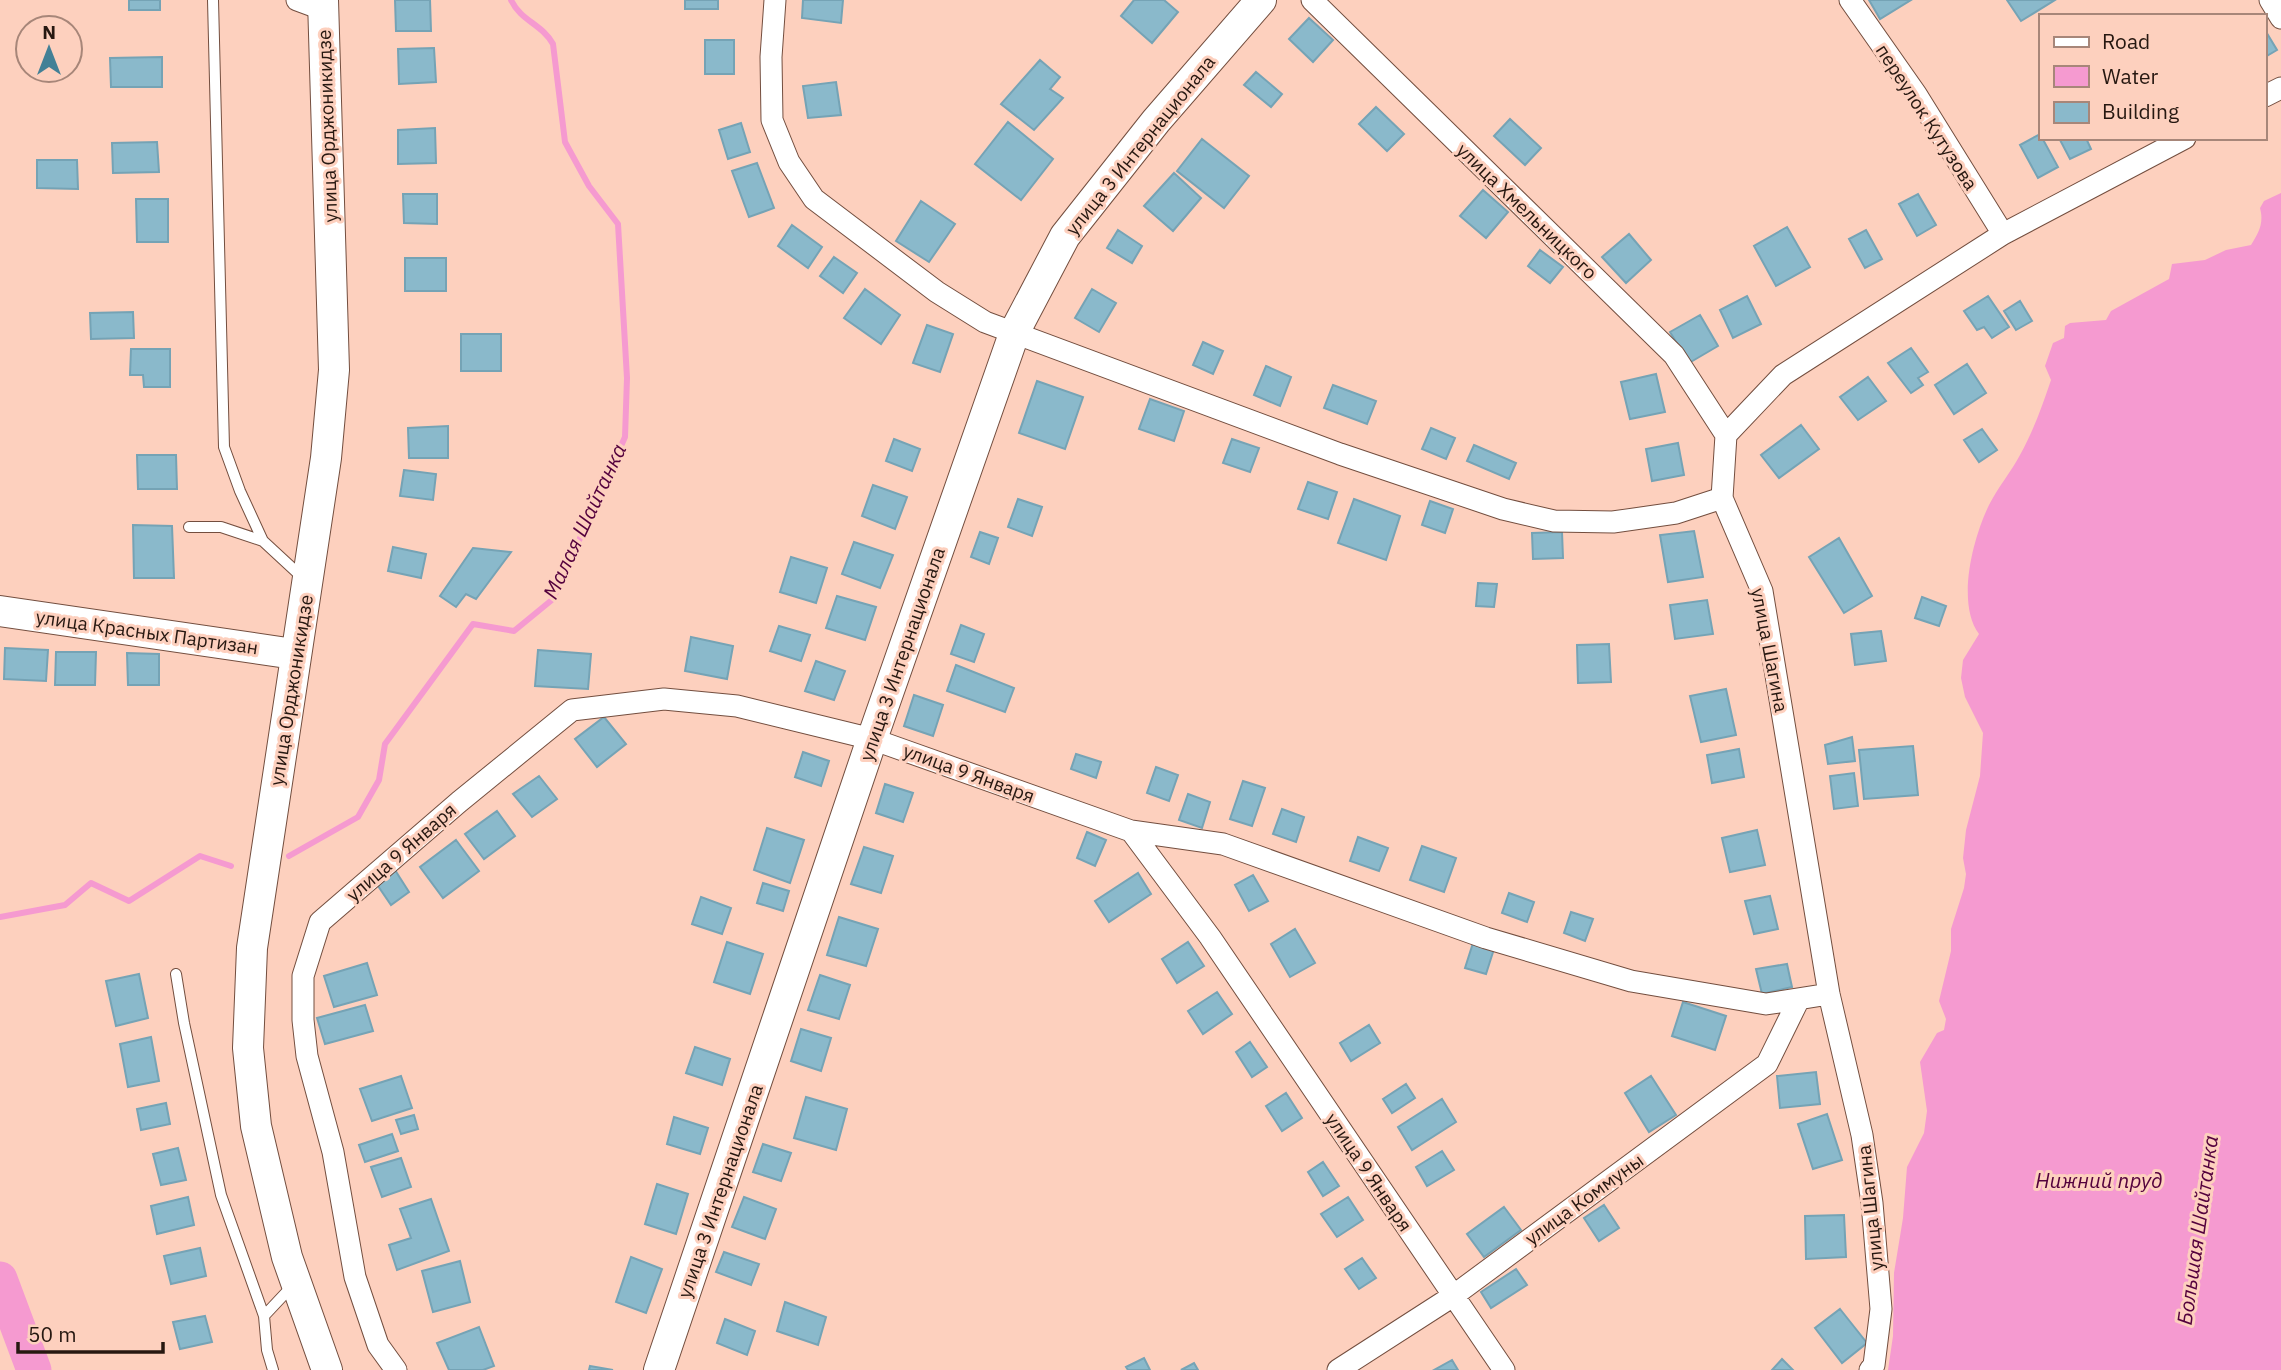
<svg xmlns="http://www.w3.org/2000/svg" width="2281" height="1370" font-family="'IBM Plex Sans',sans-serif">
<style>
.water{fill:#f59ad0}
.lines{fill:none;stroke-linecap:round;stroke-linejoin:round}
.stream{stroke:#f59ad0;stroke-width:6}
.river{stroke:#f59ad0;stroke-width:35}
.building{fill:#8ab9cb;stroke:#75a3b5;stroke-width:2}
.lane-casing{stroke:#734e3f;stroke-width:12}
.street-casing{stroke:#734e3f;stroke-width:23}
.secondary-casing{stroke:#734e3f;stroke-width:32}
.lane{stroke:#fff;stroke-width:10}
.street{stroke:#fff;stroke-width:21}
.secondary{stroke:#fff;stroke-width:30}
.labels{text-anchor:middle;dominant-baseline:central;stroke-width:6;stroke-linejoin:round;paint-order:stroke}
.street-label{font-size:19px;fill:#271811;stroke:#fdd0be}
.water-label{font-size:21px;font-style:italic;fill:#54013d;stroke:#fdd0be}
</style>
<rect width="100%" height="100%" fill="#fdd0be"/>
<path class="water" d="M2281,193V1370H1888L1893,1336L1894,1273L1903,1218L1907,1167L1924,1133L1927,1111L1920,1062L1937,1033L1944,1030L1946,1019L1939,1001L1951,951V929L1964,888L1966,874L1963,858L1966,830L1980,776L1983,733L1965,697L1961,678L1963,660L1979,634C1956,603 1973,538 1989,505C1998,487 2011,472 2020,455C2033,432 2043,404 2051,380L2045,366L2053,343L2064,338L2065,326L2070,323L2106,320L2111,311L2169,279L2172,264L2205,260L2226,250L2251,245C2259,232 2264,223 2260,208L2264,201Z"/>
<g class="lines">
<path class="stream" d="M289,856L358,817L379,780L385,744L473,624L514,631L553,599L625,437L627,378L618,224L589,186L565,142L553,44C542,24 521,21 511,0
M0,917L65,905L91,883L129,901L200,856L231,866"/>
<path class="river" d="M0,1279L34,1370"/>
</g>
<path class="building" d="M129,0H160V10H129Z
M395,0H430L431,31H396Z
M685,0H718V9H685Z
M803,0H843L841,23L802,18Z
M1134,0H1164L1178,12L1152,43L1121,16Z
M1869,0H1911L1880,19Z
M2007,0H2055L2021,21Z
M1309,18L1333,40L1313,62L1289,39Z
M2265,30L2277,50L2265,57Z
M705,40H734V74H705Z
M434,48L436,82L399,84L398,49Z
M162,57V87H111L110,58Z
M1040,60L1060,77L1050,89L1063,98L1034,130L1001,104Z
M1256,72L1282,94L1271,107L1244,85Z
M836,82L841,115L808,118L803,86Z
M1376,107L1404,134L1387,151L1359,124Z
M1510,119L1541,148L1525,165L1494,136Z
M1008,122L1053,159L1021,200L975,164Z
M741,123L750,152L728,159L719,130Z
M435,128L436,163L398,164V130Z
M2040,134L2058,167L2038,178L2020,145Z
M2059,138H2086L2091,149L2070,159Z
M1202,139L1249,176L1224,208L1177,171Z
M157,142L159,172L113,173L112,143Z
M37,160H77L78,189L37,188Z
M757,163L774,208L749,217L732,171Z
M1174,173L1201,198L1173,231L1144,206Z
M1483,190L1508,212L1486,238L1460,216Z
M403,194H437V224L404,223Z
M1918,194L1936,225L1917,236L1899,204Z
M136,199H168V242H137Z
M921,201L955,224L929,262L896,241Z
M792,225L822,247L808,268L778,246Z
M1787,227L1810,267L1776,286L1754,246Z
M1118,230L1142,246L1132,263L1107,248Z
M1866,230L1882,259L1865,268L1849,239Z
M1629,234L1651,260L1626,283L1602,257Z
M1540,250L1563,267L1550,283L1528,266Z
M834,257L857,273L843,293L820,276Z
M405,258H446V291H405Z
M865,289L900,315L881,344L844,318Z
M1092,289L1116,303L1099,332L1075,318Z
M1747,296L1761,324L1733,338L1720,310Z
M1988,296L2009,327L1992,338L1984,327L1977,330L1964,311Z
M2020,301L2032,321L2016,330L2004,311Z
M133,312L134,338L91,339L90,313Z
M1700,315L1718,346L1689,363L1670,332Z
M927,325L953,334L940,372L913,363Z
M461,334H501V371H461Z
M1203,342L1223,351L1213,374L1193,365Z
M1911,348L1928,372L1918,378L1923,385L1911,393L1888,363Z
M131,349H170V387H144L143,375H130Z
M1967,364L1986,393L1954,414L1935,385Z
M1266,366L1291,377L1280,406L1254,395Z
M1656,374L1665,412L1630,419L1621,382Z
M1868,377L1886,401L1858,420L1840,397Z
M1037,381L1083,397L1065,449L1019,433Z
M1333,385L1376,401L1367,424L1324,408Z
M1150,399L1184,411L1174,441L1139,429Z
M1801,425L1819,449L1779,478L1761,455Z
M448,426V458H409L408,428Z
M1431,428L1455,438L1446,459L1422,449Z
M1982,429L1997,450L1979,462L1964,440Z
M894,439L920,449L912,471L886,461Z
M1232,439L1259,448L1250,472L1223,463Z
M1678,443L1684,475L1652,481L1646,449Z
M1474,445L1516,463L1509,479L1467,461Z
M137,455H176L177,489H138Z
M404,470L436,474L433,500L400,496Z
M1308,482L1337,492L1328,519L1298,509Z
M873,485L907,497L895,529L862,516Z
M1018,499L1042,507L1032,536L1008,527Z
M1354,499L1400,516L1386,560L1338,543Z
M1430,501L1453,509L1445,533L1422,525Z
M133,525L172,526L174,578H134Z
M1694,531L1703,577L1668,582L1660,535Z
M980,532L998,538L989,564L971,557Z
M1562,532L1563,558L1533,559L1532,533Z
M1839,538L1872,596L1844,613L1809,557Z
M854,542L893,555L880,588L842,574Z
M393,547L426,554L421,578L388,571Z
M473,548L511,552L476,599L466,594L456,607L440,596Z
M791,557L827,568L816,603L780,592Z
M1478,583L1497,584L1494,607L1476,606Z
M837,596L876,607L865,640L826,628Z
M1922,597L1946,606L1939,626L1915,618Z
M1707,600L1713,634L1675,639L1670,605Z
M961,625L984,634L974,662L951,654Z
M779,626L810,635L801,661L770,651Z
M1881,631L1886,661L1855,665L1851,634Z
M691,637L733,646L727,679L685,671Z
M1609,644L1611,682L1578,683L1577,645Z
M5,648L48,650L46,681L4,679Z
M538,650L591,654L588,689L535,686Z
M56,652H96L95,685H55Z
M127,653L159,654V685H128Z
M816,661L845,671L834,700L805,691Z
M956,665L1014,688L1005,712L947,691Z
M1726,689L1736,735L1701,742L1690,696Z
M914,695L943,705L933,736L904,726Z
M604,717L626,744L597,767L575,739Z
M1852,737L1855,761L1828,764L1825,745Z
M1913,746L1918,795L1864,799L1859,750Z
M1739,749L1744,777L1712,783L1707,755Z
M803,752L829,761L821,786L795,777Z
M1076,754L1101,762L1096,778L1071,769Z
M1156,767L1178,775L1169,801L1147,793Z
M1854,773L1858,806L1834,809L1830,776Z
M539,776L557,799L532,817L513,794Z
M1243,781L1265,788L1252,826L1230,819Z
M885,784L913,793L903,822L876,813Z
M1188,794L1210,802L1202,828L1179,820Z
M1282,809L1304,817L1296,842L1273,834Z
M497,811L515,836L484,859L465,834Z
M767,828L804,840L790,883L754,870Z
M1757,830L1765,865L1730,872L1722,838Z
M1087,832L1106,840L1095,866L1077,858Z
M1358,837L1388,848L1379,871L1350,861Z
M456,840L479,871L443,898L420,867Z
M1422,846L1456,858L1444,892L1410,880Z
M864,847L893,856L881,893L851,884Z
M395,870L409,892L391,905L376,883Z
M1138,873L1151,894L1109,922L1095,901Z
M1253,875L1268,901L1249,911L1235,885Z
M763,883L789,891L783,911L757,903Z
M1509,893L1534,902L1527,922L1502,913Z
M1770,896L1778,929L1754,934L1745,901Z
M701,897L731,908L722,934L692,924Z
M1571,912L1593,919L1585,941L1564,933Z
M839,917L878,929L866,966L827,955Z
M1295,929L1315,963L1290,977L1271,944Z
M727,942L763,954L750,994L714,982Z
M1188,942L1204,966L1177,983L1162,959Z
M1473,943L1494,949L1486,974L1465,968Z
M367,963L377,995L334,1007L324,976Z
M1787,964L1792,987L1762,994L1756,969Z
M139,974L148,1018L116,1026L106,981Z
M820,975L850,985L839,1019L808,1010Z
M1217,992L1232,1014L1203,1034L1188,1011Z
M1683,1002L1726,1016L1715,1050L1672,1036Z
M365,1005L373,1031L325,1044L317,1018Z
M1369,1025L1380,1043L1351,1061L1340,1043Z
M801,1029L831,1038L821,1071L791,1061Z
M151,1037L159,1081L128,1087L120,1044Z
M1250,1042L1267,1067L1252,1077L1236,1052Z
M695,1047L730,1059L722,1085L686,1073Z
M1816,1072L1820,1104L1780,1108L1777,1076Z
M401,1076L412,1108L372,1121L360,1089Z
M1651,1076L1676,1115L1649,1132L1625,1093Z
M1406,1084L1415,1098L1392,1113L1383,1099Z
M1286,1093L1302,1118L1282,1131L1266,1106Z
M806,1097L847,1109L836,1150L794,1138Z
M1442,1099L1456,1122L1412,1150L1398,1127Z
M166,1103L170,1124L141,1130L137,1109Z
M1827,1114L1842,1160L1813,1169L1798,1124Z
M414,1115L418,1129L401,1134L396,1120Z
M674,1117L708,1128L700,1154L667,1144Z
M392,1134L398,1151L365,1162L359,1145Z
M763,1144L791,1153L781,1181L753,1172Z
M178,1148L186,1180L161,1185L153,1154Z
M1442,1151L1454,1170L1427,1186L1416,1167Z
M401,1158L411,1187L382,1197L371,1167Z
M1323,1162L1339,1186L1323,1196L1308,1172Z
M657,1184L688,1194L676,1234L645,1224Z
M188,1197L194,1225L157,1234L151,1206Z
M744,1197L776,1209L765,1239L732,1227Z
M1348,1197L1363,1220L1337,1237L1321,1214Z
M431,1199L449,1251L397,1270L389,1245L411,1238L400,1209Z
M1604,1205L1619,1228L1599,1241L1584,1218Z
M1504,1207L1521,1230L1484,1257L1467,1234Z
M1844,1215L1846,1257L1806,1259L1805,1216Z
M200,1248L206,1276L171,1284L164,1256Z
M724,1252L759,1264L751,1285L716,1272Z
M631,1257L662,1269L646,1313L616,1302Z
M1362,1258L1376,1278L1359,1289L1345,1269Z
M460,1261L470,1302L433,1312L422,1271Z
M1516,1269L1527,1285L1491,1308L1481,1292Z
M785,1302L826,1317L818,1345L777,1331Z
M1840,1309L1867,1343L1842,1363L1815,1328Z
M205,1316L212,1342L180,1349L173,1322Z
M725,1319L755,1331L747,1355L717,1343Z
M479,1327L494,1366L483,1370H449L437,1343Z
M1144,1358L1150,1370H1128L1126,1367Z
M1782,1359L1793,1370H1772Z
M1452,1360L1458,1370H1434Z
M1194,1363L1198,1370H1181Z
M590,1366L613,1370H589Z"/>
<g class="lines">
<defs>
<path id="lane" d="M213,0L224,447L240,491L263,541L303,578
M189,527H221L263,541
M176,974L184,1023L221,1195L264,1316
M273,1370L267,1350L264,1316L294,1284"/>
<path id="street" d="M297,0L324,10
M775,0L771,57L772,120L789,162L814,199L937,292L985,322L1340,454L1503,509L1554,521L1613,522L1676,513L1722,498
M1312,0L1674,355L1726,435
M1850,0L1916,94L2003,234
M2270,0L2281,18
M2265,96L2281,88
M1131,831L1223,844L1486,938L1631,981L1766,1004L1829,994
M396,1370L378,1345L355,1277L333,1152L307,1056L303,1020V976L320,922L459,802L572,710L664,699L737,706L872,739L1131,831L1210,937L1504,1370
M1338,1370L1453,1296L1767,1064L1799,999
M1870,1370L1874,1365L1881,1309L1872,1203L1862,1135L1829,994L1762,591L1722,498L1726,435L1783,375L2003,234L2185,138"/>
<path id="secondary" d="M323,0L334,370L326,458L252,948L248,1048L256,1126L287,1257L327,1370
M0,611L294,654
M659,1370L872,739L1015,331L1065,236L1156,121L1261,0"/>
</defs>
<use href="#lane" class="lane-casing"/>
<use href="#street" class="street-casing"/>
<use href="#secondary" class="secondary-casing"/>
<use href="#lane" class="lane"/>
<use href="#street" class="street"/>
<use href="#secondary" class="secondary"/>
</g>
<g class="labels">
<g class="street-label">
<text transform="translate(1927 117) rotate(57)">переулок Кутузова</text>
<text transform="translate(327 126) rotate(-92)">улица Орджоникидзе</text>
<text transform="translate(1140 145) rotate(-51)">улица 3 Интернационала</text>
<text transform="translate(1527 211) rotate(44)">улица Хмельницкого</text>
<text transform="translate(147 632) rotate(8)">улица Красных Партизан</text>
<text transform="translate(1770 650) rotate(79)">улица Шагина</text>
<text transform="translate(902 654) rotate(-71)">улица 3 Интернационала</text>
<text transform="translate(291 690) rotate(-81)">улица Орджоникидзе</text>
<text transform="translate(969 773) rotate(20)">улица 9 Января</text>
<text transform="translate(401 852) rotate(-41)">улица 9 Января</text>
<text transform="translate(1369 1172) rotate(56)">улица 9 Января</text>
<text transform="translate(720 1191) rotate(-71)">улица 3 Интернационала</text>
<text transform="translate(1584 1199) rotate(-36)">улица Коммуны</text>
<text transform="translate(1870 1208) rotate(-96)">улица Шагина</text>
</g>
<g class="water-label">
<text transform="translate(584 521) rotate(-65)">Малая Шайтанка</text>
<text x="2099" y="1180">Нижний пруд</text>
<text transform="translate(2197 1230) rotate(-82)">Большая Шайтанка</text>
</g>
</g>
<rect x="2039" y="14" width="228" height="126" fill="#fdd0be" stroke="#a78679" stroke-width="2"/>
<rect x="2054" y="37" width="35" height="10" fill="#ffffff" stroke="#a78679" stroke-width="2"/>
<text x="2102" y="49" font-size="21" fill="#271811">Road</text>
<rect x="2054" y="66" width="35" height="21" fill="#f59ad0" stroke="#a78679" stroke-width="2"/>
<text x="2102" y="84" font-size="21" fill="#271811">Water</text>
<rect x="2054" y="102" width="35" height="21" fill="#8ab9cb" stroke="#a78679" stroke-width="2"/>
<text x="2102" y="119" font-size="21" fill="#271811">Building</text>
<g transform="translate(49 49)"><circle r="33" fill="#fdd0be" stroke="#a78679" stroke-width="2"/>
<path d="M0-5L12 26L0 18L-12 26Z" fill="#438096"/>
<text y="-10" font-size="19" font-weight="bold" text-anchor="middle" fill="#271811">N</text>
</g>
<path d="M18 1342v10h145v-10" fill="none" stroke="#271811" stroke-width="3.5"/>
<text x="28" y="1342" font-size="21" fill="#271811" stroke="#fdd0be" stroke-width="5" paint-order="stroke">50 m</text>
</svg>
